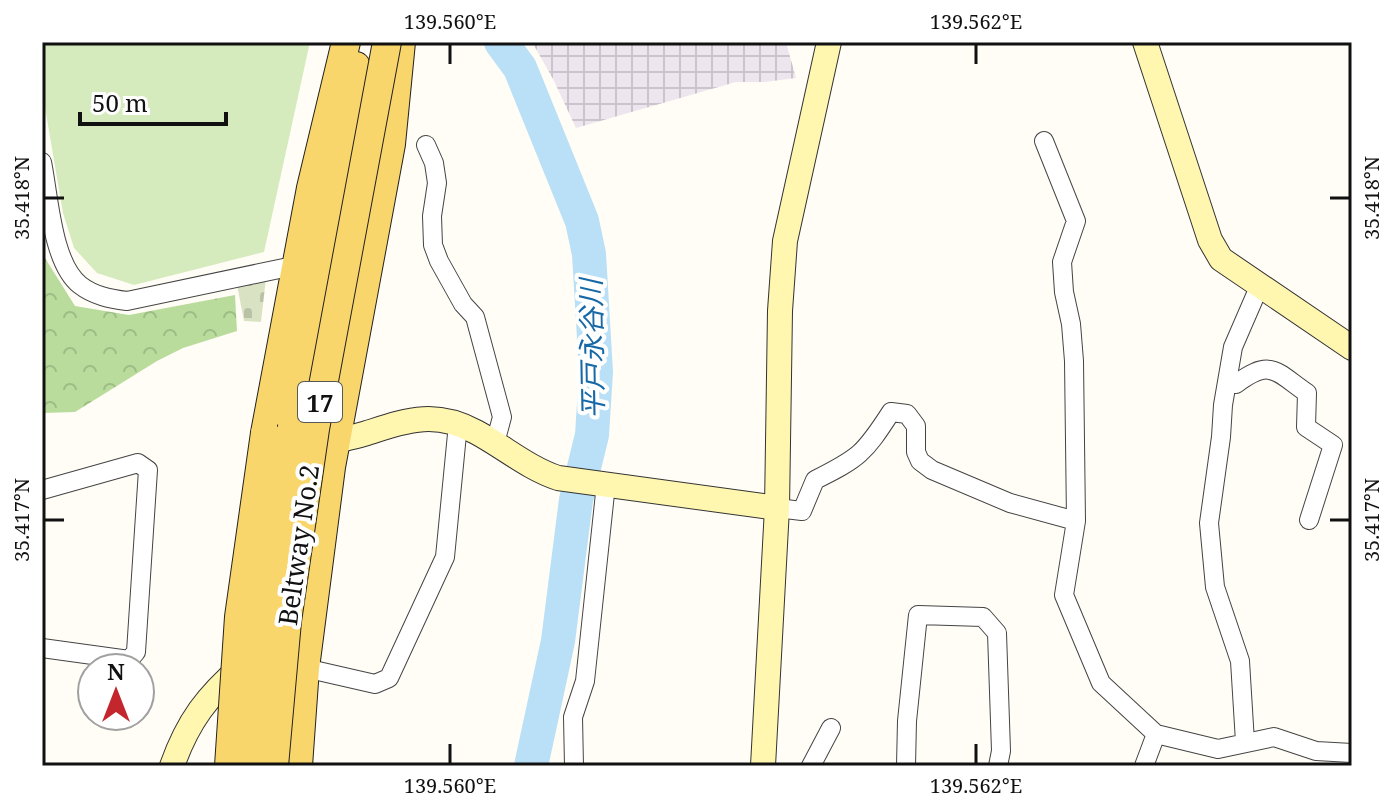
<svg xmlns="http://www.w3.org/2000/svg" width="1394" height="808" font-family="'Noto Serif','Noto Sans JP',serif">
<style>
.industrial{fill:url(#industrial-grid)}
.forest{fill:url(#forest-crowns)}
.cemetery{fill:url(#cemetery-stones)}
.park{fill:#d5ebbd}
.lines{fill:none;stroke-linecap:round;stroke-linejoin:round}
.river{stroke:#b9e0f7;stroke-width:34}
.street-casing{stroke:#444;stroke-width:20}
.secondary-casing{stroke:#333;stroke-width:26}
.primary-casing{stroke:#222;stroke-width:30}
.street{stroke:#fff;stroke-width:18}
.secondary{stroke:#fff6b0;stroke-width:24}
.primary{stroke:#f9d66b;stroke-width:28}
.primary-bridge-casing{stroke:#222;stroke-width:30;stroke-linecap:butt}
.primary-bridge{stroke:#f9d66b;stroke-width:28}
.ticks{fill:none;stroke:#111;stroke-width:3}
.labels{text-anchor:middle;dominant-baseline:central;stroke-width:8;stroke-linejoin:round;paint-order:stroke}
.shield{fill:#fff;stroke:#585858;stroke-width:2}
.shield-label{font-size:24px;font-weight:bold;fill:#111}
.street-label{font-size:26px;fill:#111;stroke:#fff}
.water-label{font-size:28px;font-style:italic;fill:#1768a6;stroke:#fff}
.neatline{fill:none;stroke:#111;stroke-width:3}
.ticks-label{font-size:20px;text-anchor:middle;fill:#111}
</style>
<defs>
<pattern id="industrial-grid" width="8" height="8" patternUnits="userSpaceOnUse" patternTransform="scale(2)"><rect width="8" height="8" fill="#eee6ef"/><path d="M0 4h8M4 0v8" fill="none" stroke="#cbc4cc"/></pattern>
<pattern id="forest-crowns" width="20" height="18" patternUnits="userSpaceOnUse" patternTransform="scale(2)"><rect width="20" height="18" fill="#b9dc9c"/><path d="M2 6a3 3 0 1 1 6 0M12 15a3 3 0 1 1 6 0" fill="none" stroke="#9ebc85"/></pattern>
<pattern id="cemetery-stones" width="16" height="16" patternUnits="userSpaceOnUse" patternTransform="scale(2)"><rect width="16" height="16" fill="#d9e3c4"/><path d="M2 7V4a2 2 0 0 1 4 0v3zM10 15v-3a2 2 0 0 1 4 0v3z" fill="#b9c2a7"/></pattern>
</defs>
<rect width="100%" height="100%" fill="#fffdf5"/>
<path class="industrial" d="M532,42H786L796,78L765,82H736L576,128L553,79Z"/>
<path class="forest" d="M42,242L45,258L75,306L129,315L235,295L237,331L183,348L157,361L75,412L42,413Z"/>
<path class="cemetery" d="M266,278L261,322L244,321L237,285Z"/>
<path class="park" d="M42,42H310L264,252L134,285L97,273L74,248L63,213L42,90Z"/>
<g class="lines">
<path class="river" d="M501,42L520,68L582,221L589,254L596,372L592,435L576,500L558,641L531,766"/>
<defs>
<path id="street" d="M1044,141L1076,221L1062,262L1064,292L1071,324L1074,361L1076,521L1064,595L1101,683L1156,734L1218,749L1274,737L1316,751L1352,753
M426,145L434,163L437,183L432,216L433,245L439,261L463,304L475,317L502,417L495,443
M42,162C49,196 52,263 80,285C94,296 111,299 127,301L298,265
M1227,383L1236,384C1271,358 1275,371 1307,393L1306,427L1333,445L1309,520
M42,490L138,463L148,470L136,652L129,660L42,648
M777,508L802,511L815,480C859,458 864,454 891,412L907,414L916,426V452L920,461L932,470L1010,503L1076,521
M305,668L375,684L389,678L445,557L458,424
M1245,742L1240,661L1215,587L1209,523L1221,437L1223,405L1233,347L1259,287
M574,766L573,717L585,681L606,484
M811,766L831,728
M906,766L907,721L918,615L983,617L997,633L1001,751L998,766
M1144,766L1156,734"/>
<path id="secondary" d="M1145,42L1210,240L1221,259L1352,348
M320,447C335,440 351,438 367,433C408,420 435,410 476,432C504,447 528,468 558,478L777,508
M172,766C188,721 207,696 243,665
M763,766L777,508L780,311L785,241L829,42"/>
<path id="primary" d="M292,427L356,66
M265,433L311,188L346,42
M298,766L305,668L331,467L391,144L401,42"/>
</defs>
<use href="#street" class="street-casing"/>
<use href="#secondary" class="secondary-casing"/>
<use href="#primary" class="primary-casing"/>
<use href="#street" class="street"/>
<use href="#secondary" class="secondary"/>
<use href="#primary" class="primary"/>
<defs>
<path id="primary-bridge" d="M229,766L239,617L265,433
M252,766L266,587L292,427
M274,766L287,621L315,429L387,42"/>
</defs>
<use href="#primary-bridge" class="primary-bridge-casing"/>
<use href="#primary-bridge" class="primary-bridge"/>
</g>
<path class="ticks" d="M450,44V64M976,44V64M44,198H64M1330,198H1350M44,520H64M1330,520H1350M450,744V764M976,744V764"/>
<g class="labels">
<rect class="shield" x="298" y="382" width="44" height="40" rx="6"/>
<g class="shield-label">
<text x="320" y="402">17</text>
</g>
<g class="street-label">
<text transform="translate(298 545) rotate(-82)">Beltway No.2</text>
</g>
<g class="water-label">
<text transform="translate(591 349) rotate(-91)">平戸永谷川</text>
</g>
</g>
<rect width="1394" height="808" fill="none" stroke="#ffffff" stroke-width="88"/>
<g transform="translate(116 692)"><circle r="38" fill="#ffffff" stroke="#a0a0a0" stroke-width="2"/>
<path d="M0-6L14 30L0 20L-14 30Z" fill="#c4262e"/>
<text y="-12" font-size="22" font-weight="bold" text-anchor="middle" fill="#111111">N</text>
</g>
<path d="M80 112v12h146v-12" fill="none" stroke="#111111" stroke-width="4"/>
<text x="92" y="112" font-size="24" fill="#111111" stroke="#ffffff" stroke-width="6" paint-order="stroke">50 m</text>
<rect x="44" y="44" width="1306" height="720" class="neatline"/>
<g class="ticks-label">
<text x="450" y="29">139.560°E</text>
<text x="976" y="29">139.562°E</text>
<text transform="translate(22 198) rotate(-90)" y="7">35.418°N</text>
<text transform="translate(1372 198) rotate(-90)" y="7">35.418°N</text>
<text transform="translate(22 520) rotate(-90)" y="7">35.417°N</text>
<text transform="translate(1372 520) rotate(-90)" y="7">35.417°N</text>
<text x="450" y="793">139.560°E</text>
<text x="976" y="793">139.562°E</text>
</g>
</svg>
